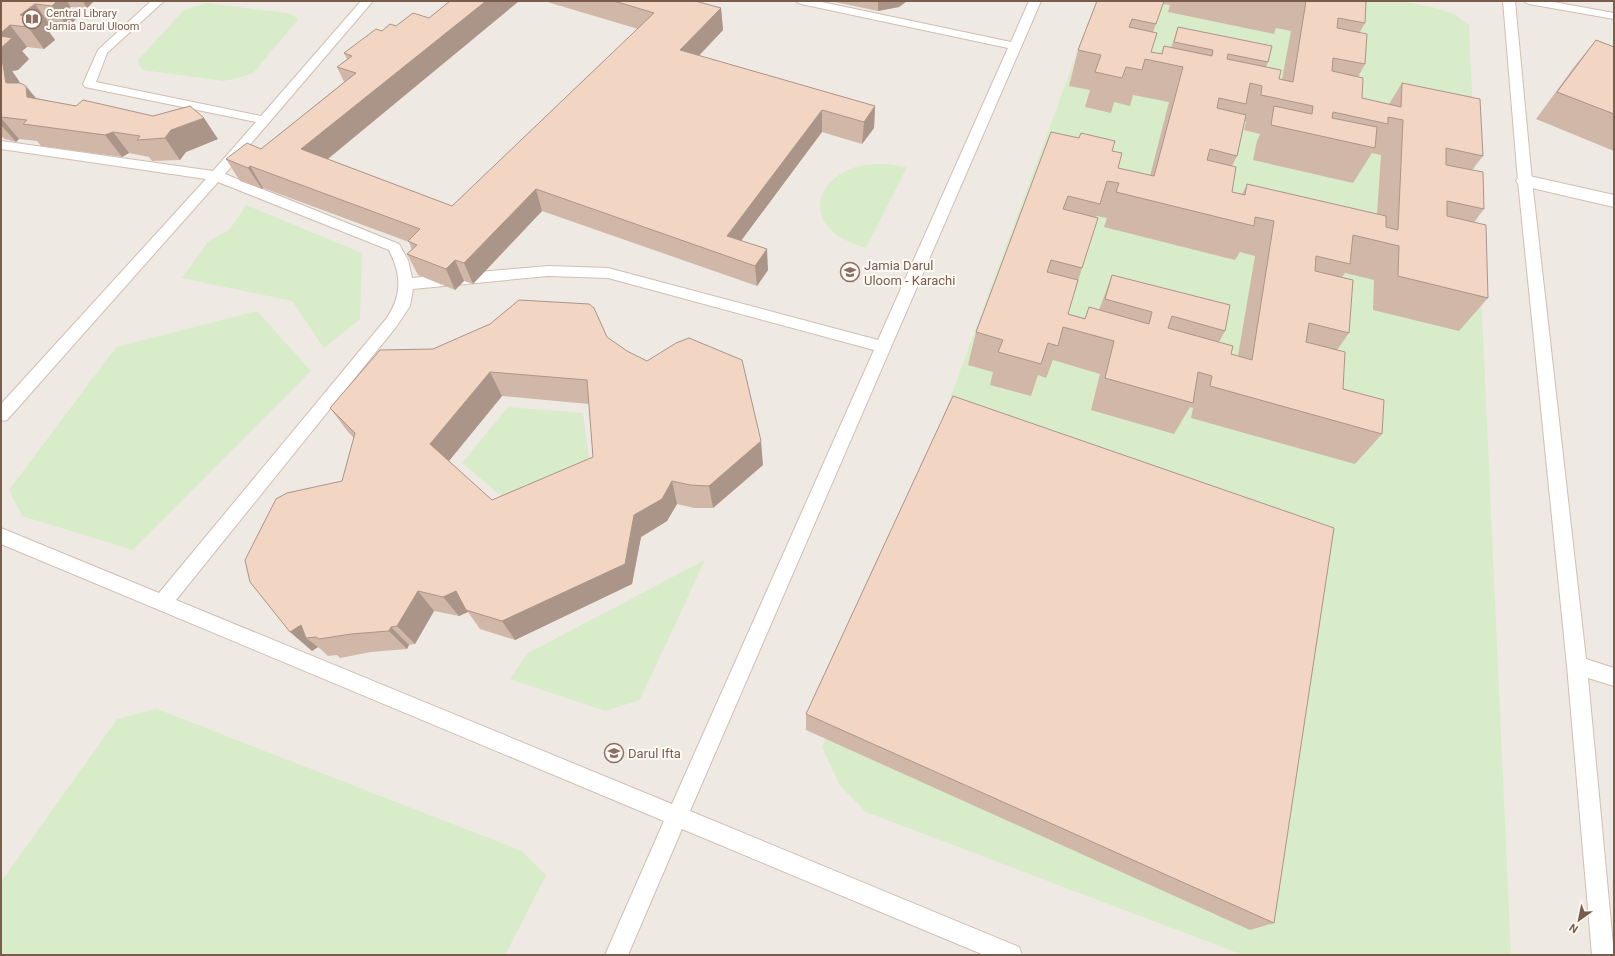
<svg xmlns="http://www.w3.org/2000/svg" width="1615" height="956" font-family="Roboto,sans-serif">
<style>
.industrial{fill:#efe9e4}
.green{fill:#d8ecc9}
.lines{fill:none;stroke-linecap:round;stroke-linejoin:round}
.service-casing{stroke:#d1beb0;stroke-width:2}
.minor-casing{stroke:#d1beb0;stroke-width:2}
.service{fill:#fff;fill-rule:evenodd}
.minor{fill:#fff;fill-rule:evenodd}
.wall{fill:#d1b7a8;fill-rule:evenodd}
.shaded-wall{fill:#aa9588}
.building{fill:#f3d5c3;stroke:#aa9588;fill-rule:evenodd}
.labels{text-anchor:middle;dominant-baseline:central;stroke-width:4;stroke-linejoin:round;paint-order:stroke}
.far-education-label{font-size:11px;fill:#785e54;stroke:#fffaf3;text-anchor:start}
.education-label{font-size:13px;fill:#785e54;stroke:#fffaf3;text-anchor:start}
</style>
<rect width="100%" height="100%" fill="#fdf6ec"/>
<path class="industrial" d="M1,1H1614V955H1Z"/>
<path class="green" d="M1096,1H1400L1432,7L1454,14L1469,25L1511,955H1243L866,812L840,786L822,747Z
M207,3L287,13L295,16L298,20L253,73L239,78L223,81L143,70L139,65L138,60L184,10Z
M887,164L907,167L866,248C854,244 841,240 831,230C809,208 823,181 848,170C860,164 874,164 887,164Z
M246,205L362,253L360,319L324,348L292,301L182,278L208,242L230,229Z
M257,311L311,371L133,550L22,516L9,490L116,347Z
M508,407L583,413L591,473L512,505L462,463Z
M705,560L640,700L605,711L510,679L528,653Z
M157,709L522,851L546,875L505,955H1V882L117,719Z"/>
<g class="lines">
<defs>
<path id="service" d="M151,1H164L107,53L96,82L261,116L361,1H373L225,174L399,244L408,260L412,278L548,266L608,268L878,340L1008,48L801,4L795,1H817L1011,42L1029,1H1041L690,811L1019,947L1022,955H984L682,829L628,955H605L664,821L1,544V528L159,593L386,319C402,296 402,276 389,250L218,182L7,420L1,421V404L206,179L1,149V141L213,171L256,122L85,87L83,84L98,50ZM548,276L608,278L874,350L672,804L176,600L396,327L410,306L413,289Z
M1503,1H1515L1532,181L1586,659L1614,668V686L1588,678L1614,955H1592L1567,666L1518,181Z
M1523,1H1548L1614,13V19L1529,4Z"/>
<path id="minor" d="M1525,175L1614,195V207L1519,185L1516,181L1519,177Z"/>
</defs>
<use href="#service" class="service-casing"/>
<use href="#minor" class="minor-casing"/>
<use href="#service" class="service"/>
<use href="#minor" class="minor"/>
</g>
<path class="wall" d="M1,1H94L87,8L71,7L69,8L76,19L68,27L51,26L47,29L55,40L44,49L27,47L22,51L29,59L18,70L12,71L19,81L20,83L36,98L218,139L186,152L180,160L152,161L149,157L129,153L122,157L41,146L37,141L19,139L16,142L5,139L1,136Z
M450,1H519L328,159L452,206L638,29L544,1H695L721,8L723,30L699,56L875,106L874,128L862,144L822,132L741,240L768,270L757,286L542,211L473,284L464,281L455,290L418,275L407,254L412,250L409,242L263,188L262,189L240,181L226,159L261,149L344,82L337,67L347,59L344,53L382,31L429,18Z
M830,1H907L899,7L878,11Z
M1097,1H1366L1365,23L1360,32L1365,64L1358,77L1362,98L1389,104L1402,83L1483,156L1472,170L1484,209L1474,222L1488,298L1459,331L1373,310L1374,280L1345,273L1341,278L1349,333L1337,350L1343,389L1382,434L1355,464L1191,418L1193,408L1190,407L1174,434L1091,410L1100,374L1053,360L1046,378L1038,375L1031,396L990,385L993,372L968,365L976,332L1051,132L1112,151L1118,168L1150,176L1169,102L1133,95L1130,106L1114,102L1111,113L1085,107L1090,90L1069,86L1078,50ZM1163,4L1170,5L1168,12L1274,34L1276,28L1291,31L1282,79H1279L1266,67L1268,62L1178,27L1171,48L1164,46L1161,54L1151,52L1153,32ZM1244,121H1246L1244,130L1260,134L1257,141L1253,160L1353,183L1372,153L1381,155L1377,214L1247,184L1242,194L1232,192V166L1237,156ZM1096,216L1107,218L1104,227L1235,260L1240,252L1255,256L1238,356L1231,354L1219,342L1225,331L1112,275L1099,310L1089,307L1085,318L1068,314L1082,268Z
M1596,40L1614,47V151L1536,119L1574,67Z
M607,337L763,465L713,508H694L677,504L667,521L641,537L632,584L515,640L480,629L468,612L459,616L434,611L415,644L409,645L407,649L371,652L340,658L337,655L328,656L318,647L312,651L250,582L342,481L354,438L348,432L330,408L433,349ZM502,396L589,404L593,457L492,500L449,461Z
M806,714L1274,923L1250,930L806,730Z"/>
<path class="shaded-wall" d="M48,1H67L71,7L69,8L76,19L68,27Z
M83,1H94L87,8Z
M486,1H519L313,171L301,149Z
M878,1H907L899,7L878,11Z
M35,4L51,26L47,29L55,40L44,49L28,27L20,15Z
M721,8L723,30L683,72L680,50Z
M10,25L27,47L22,51L29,59L18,70L12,71L19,81L24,105L6,83L1,74V33Z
M26,86L44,108L27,97Z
M875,106L874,128L862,144L864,122Z
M822,110V132L729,257L727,236Z
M1,118L19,139L16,142L1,125Z
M204,118L218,139L186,152L180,160L165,138L171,130Z
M113,132L129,153L122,157L105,135Z
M250,166L263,188L262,189L248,168Z
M536,189L542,211L473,284L464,263Z
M767,249L768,270L757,286L755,266Z
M455,260L464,281L455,290L446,269Z
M490,372L502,396L444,467L430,444Z
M761,441L763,465L713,508L709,486Z
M672,481L677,504L667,521L641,537L632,584L515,640L502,621L634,515Z
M418,591L434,611L415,644L397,626Z
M456,591L468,612L459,616L443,597Z
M301,625L306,638L318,647L312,651L290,632Z
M391,627L409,645L407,649L389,631Z"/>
<path class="building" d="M1,1H57L52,6L35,4L20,15L39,18L28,27L10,25L1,33Z
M450,1H486L301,149L452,206L654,13L614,1H695L721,8L680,50L875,106L864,122L822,110L727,236L767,249L755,266L536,189L464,263L455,260L446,269L407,254L417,245L408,241L420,229L250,166L248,168L226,159L247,143L261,149L356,73L337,67L352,56L344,53L376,29L382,31L390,24L396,26L413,13L429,18Z
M1097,1H1164L1156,24L1132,19L1129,27L1157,33L1151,52L1162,54L1164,46L1212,56L1213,50L1174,42L1178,27L1272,46L1268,62L1228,54L1227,59L1281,70L1279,79L1293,82L1306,1H1366L1365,23L1338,18L1337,28L1367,34L1365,64L1333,58L1332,71L1363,78L1362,98L1401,107L1402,83L1480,99L1483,156L1446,148V165L1483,172L1484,209L1447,201V216L1486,225L1488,298L1398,276L1399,246L1353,235L1350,264L1316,256L1315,271L1353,280L1349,333L1309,323L1306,342L1345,352L1343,389L1384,400L1382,434L1210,386L1212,376L1198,372L1193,403L1105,378L1114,341L1063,327L1058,346L1048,343L1041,364L998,352L1003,340L976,332L1051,132L1079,138L1081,133L1115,141L1112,151L1122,153L1118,168L1154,176L1183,67L1145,59L1142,70L1126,67L1122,78L1095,72L1101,55L1078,50ZM1250,83L1262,86L1261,95L1313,106L1312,114L1274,106L1271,125L1375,148L1377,127L1332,118L1333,112L1388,124V117L1403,120L1398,230L1386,227V216L1247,184L1245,195L1232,192L1236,167L1207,160L1210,149L1237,156L1246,115L1217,108L1219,98L1246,104ZM1107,181L1119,183L1116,192L1254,226L1255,217L1274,221L1252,360L1231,354L1233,346L1168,328L1172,316L1225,331L1230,305L1112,275L1105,299L1152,312L1149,324L1089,307L1085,319L1068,314L1078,280L1047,272L1051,260L1082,268L1098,218L1063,209L1068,196L1100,204Z
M1,36L12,38L1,48Z
M1596,40L1614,47V114L1557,92Z
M1,59H2L6,83H20L26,86L27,97L76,106L83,100L153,116L190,106L204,118L171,130L165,138L137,140L140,136L113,132L105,135L23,124L27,120L1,117Z
M519,300L589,304L594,308L607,337L627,351L647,361L676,343L689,338L742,360L761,441L709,486L690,485L672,481L662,499L634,515L625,564L502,621L466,610L456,591L443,597L418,591L397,626L391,627L389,631L351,634L319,639L316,637L306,638L301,625L290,632L250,582L245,560L276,499L287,493L342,481L355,433L330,408L380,350L433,349L490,324ZM490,372L587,380L593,457L492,500L430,444Z
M953,396L1334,528L1274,923L806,714Z"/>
<defs>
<symbol id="library-ring" viewBox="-11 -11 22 22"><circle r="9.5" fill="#fffaf3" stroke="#8d6e63" stroke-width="1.5"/><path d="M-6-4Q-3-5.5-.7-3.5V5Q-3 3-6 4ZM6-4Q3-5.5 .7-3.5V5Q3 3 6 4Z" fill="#8d6e63"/></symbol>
<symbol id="school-ring" viewBox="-11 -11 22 22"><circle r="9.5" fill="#fffaf3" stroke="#8d6e63" stroke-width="1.5"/><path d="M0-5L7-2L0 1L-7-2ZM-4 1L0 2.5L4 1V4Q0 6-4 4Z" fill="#8d6e63"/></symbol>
</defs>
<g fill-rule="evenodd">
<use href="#library-ring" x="21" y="8" width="22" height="22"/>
<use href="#school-ring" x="839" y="261" width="22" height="22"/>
<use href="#school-ring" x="603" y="742" width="22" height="22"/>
</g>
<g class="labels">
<g class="far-education-label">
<text x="46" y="13">Central Library<tspan x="46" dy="13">Jamia Darul Uloom</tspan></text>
</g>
<g class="education-label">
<text x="864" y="265">Jamia Darul<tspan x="864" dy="15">Uloom - Karachi</tspan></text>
<text x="628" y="753">Darul Ifta</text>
</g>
</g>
<rect width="1615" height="956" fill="none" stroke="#7a5c4d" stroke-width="4"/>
<g transform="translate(1579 920) rotate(213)" stroke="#fffaf3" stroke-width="3" paint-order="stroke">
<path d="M0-3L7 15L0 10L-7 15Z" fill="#7a5c4d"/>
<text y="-6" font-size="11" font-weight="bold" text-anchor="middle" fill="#7a5c4d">N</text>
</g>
</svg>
